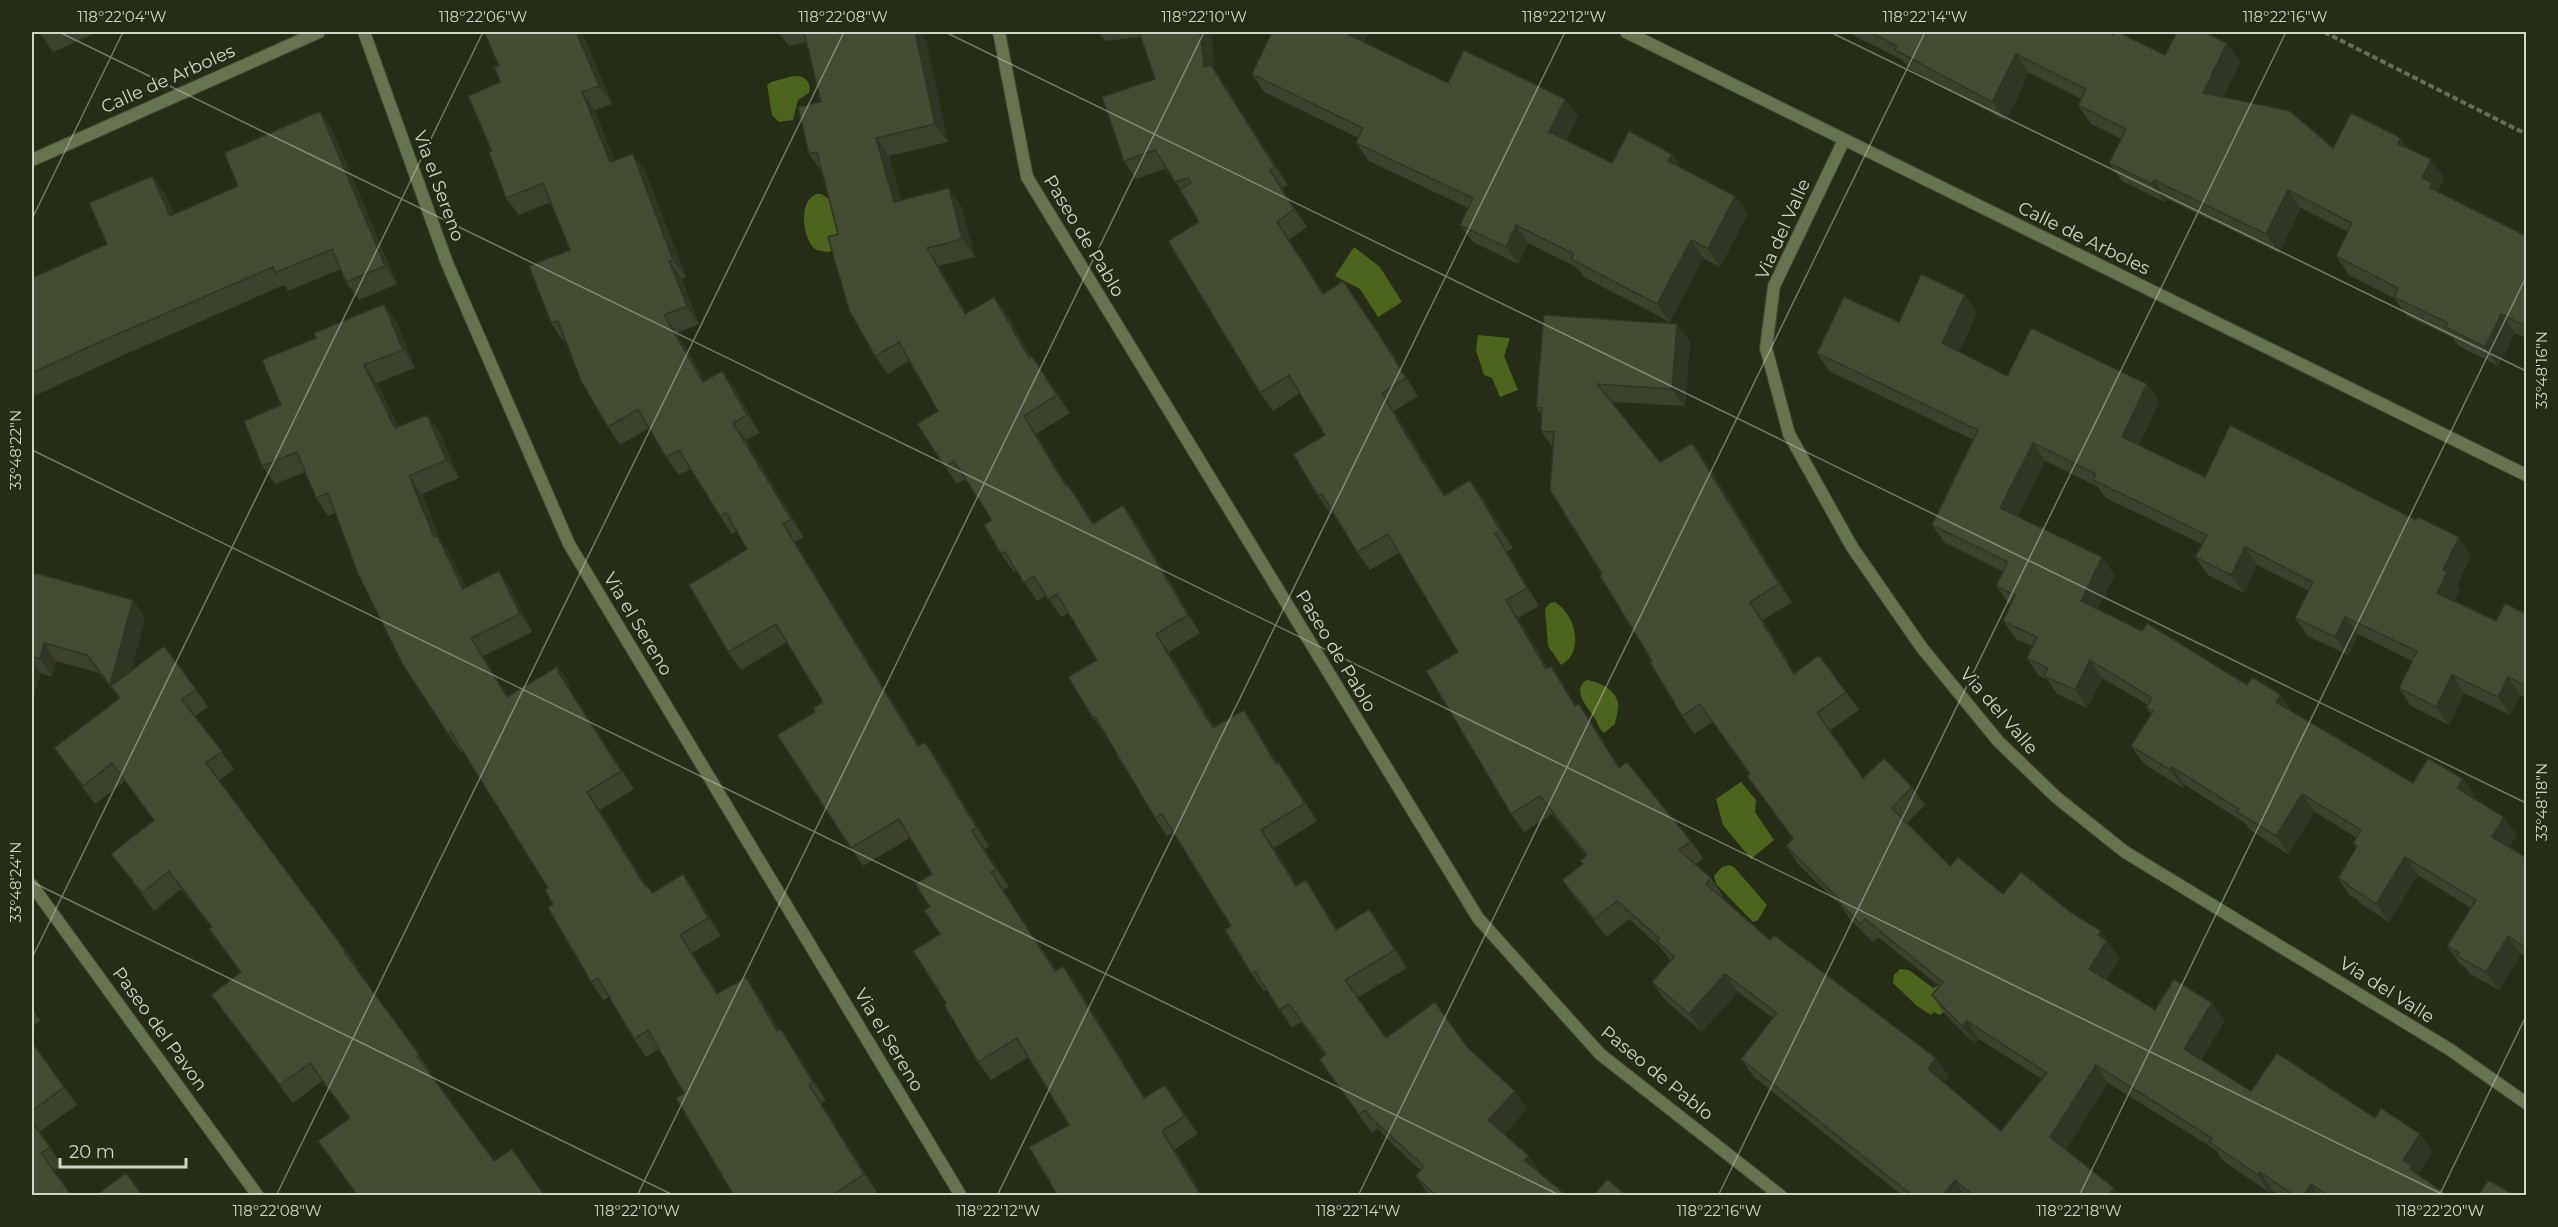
<svg xmlns="http://www.w3.org/2000/svg" width="2558" height="1227" font-family="Montserrat,sans-serif">
<style>
.water{fill:#4c641c}
.lines{fill:none;stroke-linecap:round;stroke-linejoin:round}
.minor-casing{stroke:#404831;stroke-width:14}
.path{stroke:#656d58;stroke-width:4;stroke-dasharray:6 3;stroke-linecap:butt}
.minor{stroke:#65734f;stroke-width:12}
.wall{fill:#3a422d}
.shaded-wall{fill:#2f3624}
.building{fill:#434d34;stroke:#2f3624;stroke-width:1.5}
.ticks{fill:none;stroke:#d0d6c7;stroke-width:1.5;stroke-opacity:0.45}
.labels{text-anchor:middle;dominant-baseline:central;stroke-width:4.5;stroke-linejoin:round;paint-order:stroke}
.street-label{font-size:18px;fill:#d0d6c7;stroke:#242d15}
.neatline{fill:none;stroke:#d0d6c7;stroke-width:2}
.ticks-label{font-size:15px;text-anchor:middle;fill:#d0d6c7}
</style>
<rect width="100%" height="100%" fill="#242d15"/>
<path class="water" d="M793,76C804,75 812,81 809,93L798,100L793,120L779,122L772,115L767,85L771,82Z
M816,194H821L831,200L841,232L834,250L828,252L816,250C802,239 798,202 816,194Z
M1354,247L1380,267L1402,302L1378,317L1360,289L1335,276Z
M1478,335L1510,338L1504,356L1518,390L1500,397L1492,378L1484,375L1476,350Z
M1555,602C1576,615 1585,652 1561,665L1548,646L1545,609L1550,603Z
M1587,680C1599,682 1615,689 1618,703C1619,709 1616,718 1615,724L1604,733C1598,728 1598,723 1594,717C1587,707 1571,689 1587,680Z
M1741,782L1756,800L1755,812L1774,840L1751,859L1723,825L1716,799Z
M1729,865L1734,867L1767,905L1758,920L1753,922L1716,884L1714,876L1722,867Z
M1900,969L1909,970L1933,988L1942,984L1944,1012L1940,1015L1934,1012L1931,1015L1917,1006L1893,983L1894,975Z"/>
<g class="lines">
<defs>
<path id="minor" d="M364,32L447,263L569,544L961,1196
M999,32L1027,177L1478,918L1600,1054L1781,1196
M1626,32L2526,475
M1844,140L1774,286L1766,348L1789,434L1852,547L1922,648L1998,741L2056,797L2125,852L2449,1049L2526,1103
M32,160L319,32
M32,885L258,1196"/>
</defs>
<use href="#minor" class="minor-casing"/>
<path class="path" d="M2324,32L2526,134"/>
<use href="#minor" class="minor"/>
</g>
<path class="wall" d="M39,32H98L53,52Z
M582,32L612,104L595,110L614,161L645,171L686,277L682,279L699,324L677,333L705,381L722,371L735,389L760,433L746,440L804,537L795,542L919,746L938,760L989,846L985,849L1009,887L1003,890L1056,970L1063,966L1076,984L1145,1098L1165,1085L1198,1134L1175,1149L1203,1196H1058L1069,1125L1029,1057L991,1080L978,1062L946,1003L940,934L930,907L932,874L910,838L863,866L851,848L815,712L823,702L787,642L741,670L728,652L747,549L737,531L732,534L720,516L691,469L679,475L666,457L649,428L620,445L608,427L565,340L563,341L551,323L570,250L551,202L519,215L506,198L492,151L500,82Z
M778,32H920L926,41L948,142L889,156L901,200L949,188L961,206L975,257L939,266L966,313L1007,314L1031,357L1045,374L1070,413L1036,434L1043,446L1067,485L1081,503L1094,523H1136L1200,633L1169,652L1215,728H1256L1278,764L1279,763L1292,781L1317,821L1274,848L1297,885L1318,898L1337,929L1382,927L1407,968L1357,998L1386,1038L1467,1047L1515,1091L1527,1109L1504,1134L1541,1174L1567,1196H1430L1415,1176L1420,1170L1386,1138L1378,1128L1372,1133L1331,1077L1325,1055L1301,1022L1292,1028L1267,989L1264,991L1251,973L1231,926L1174,832L1167,836L1155,818L1106,736L1093,718L1097,660L1068,613L1061,617L1046,595L1037,601L1016,570L1014,572L1001,554L992,520L966,479L957,484L945,467L938,411L909,361L888,374L875,356L838,234L822,172L809,154L821,102L807,42L789,46Z
M1098,32H1211L1215,70L1288,185L1282,188L1307,227L1289,240L1324,293L1393,354L1418,396L1394,411L1445,495L1483,498L1513,548L1507,551L1539,606L1518,618L1548,668L1563,684L1576,706L1579,704L1591,722L1620,768L1691,841L1703,858L1695,865L1711,878L1723,896L1722,898L1770,940L1949,1076L1944,1082L2001,1131L2042,1079L1979,1039L1975,1044L1944,1013L1932,995L1939,986L1878,937L1873,942L1850,919L1841,906L1798,864L1786,846L1793,839L1747,776L1750,774L1713,722L1694,734L1682,716L1652,661L1602,574L1553,448L1541,431L1542,415L1536,407L1677,324L1690,342L1685,406L1612,402L1660,462L1692,443L1705,460L1792,602L1763,620L1795,673L1846,692L1859,710L1829,731L1863,778L1912,787L1925,805L1907,823L1950,866L2003,894L2113,949L2120,959L2106,980L2155,1010L2212,1003L2225,1021L2201,1059L2251,1091L2375,1118L2420,1134L2432,1152L2418,1174L2449,1196H2280L2272,1190L2270,1193L2222,1160L2216,1150L2108,1083L2066,1149L2120,1196H1903L1754,1077L1741,1059L1773,1018L1738,992L1702,1032L1665,1000L1652,982L1671,961L1660,947L1629,919L1607,937L1575,898L1562,880L1582,864L1586,856L1552,814L1524,832L1511,814L1458,652L1399,553L1370,570L1357,552L1333,512L1331,514L1318,496L1325,435L1300,393L1273,411L1260,393L1199,222L1180,189L1167,168L1136,179L1124,161L1155,79L1141,37L1105,41Z
M1272,32H1369L1364,42L1448,83L1565,99L1578,116L1566,141L1612,163L1672,154L1681,167L1735,196L1748,214L1720,267L1703,258L1670,322L1584,277L1576,267L1528,243L1518,264L1473,242L1460,225L1468,208L1369,161L1356,143L1359,138L1264,92L1252,74Z
M1851,32H2107L2165,55L2227,43L2240,62L2223,97L2333,148L2401,138L2408,149L2431,159L2444,178L2438,191L2439,193L2526,236V338L2515,333L2498,366L2459,346L2453,338L2407,316L2394,298L2349,275L2336,256L2348,232L2301,208L2279,253L2167,199L2165,202L2122,181L2109,163L2121,139L2091,124L2078,105L2081,99L2029,73L2006,121L1908,68L1903,60L1853,35Z
M320,111L332,129L397,284L359,300L346,282L341,269L288,291L284,285L117,358L32,397V278L107,244L152,176L165,194L174,214L238,186Z
M1977,313L1959,352L2007,376L2147,384L2159,402L2139,445L2205,477L2471,555L2457,586L2460,590L2454,601L2496,621L2526,614V698L2520,695L2510,715L2464,693L2449,725L2411,706L2399,688L2412,661L2358,634L2348,655L2308,636L2295,618L2309,591L2257,565L2244,593L2208,575L2195,557L2202,544L2106,498L2098,487L2045,461L2018,516L2115,575L2098,609L2247,685L2413,783L2463,779L2475,797L2474,798L2517,835L2509,847L2526,857V958L2521,954L2499,990L2470,974L2466,968L2460,964L2447,946L2471,908L2418,875L2389,922L2360,903L2357,899L2350,896L2338,878L2356,848L2353,843L2357,838L2315,812L2288,854L2250,830L2245,823L2185,785L2183,788L2144,764L2131,746L2151,714L2146,708L2148,705L2102,678L2087,708L2057,694L2047,679L2039,676L2027,658L2032,646L2016,639L2003,621L2011,605L2009,604L1996,586L2003,572L1945,543L1932,525L1974,440L1829,371L1817,353L1899,322Z
M397,322L415,368L377,383L398,427L427,415L440,433L459,478L422,494L441,541L449,553L466,587L499,571L511,589L532,632L483,656L508,696L570,684V690L634,789L600,810L646,886L653,893L695,892L721,936L692,953L718,993L758,995L779,1030L793,1047L826,1100L821,1103L877,1192L872,1196H734L684,1093L659,1049L646,1057L634,1039L609,997L603,1000L591,982L553,904L548,888L463,751L461,752L448,734L335,513L328,516L316,498L305,472L275,484L262,466L281,405Z
M32,572L133,600L145,618L131,671L196,689L208,707L195,717L234,769L219,781L345,950L358,968L356,969L431,1072L430,1073L494,1161L545,1196L350,1118L322,1081L293,1103L224,1013L211,995L240,972L209,929L211,927L181,889L154,911L124,871L111,854L154,820L125,781L95,804L54,748L119,698L99,673L56,661L52,677L40,673L32,706Z
M32,1008L41,1021L32,1026Z
M32,1042L77,1105L39,1132L62,1165L54,1171L32,1196Z"/>
<path class="shaded-wall" d="M576,32H582L612,104L599,86Z
M915,32H920L926,41L948,142L935,124Z
M1200,32H1211L1215,70L1288,185L1204,67Z
M1348,32H1369L1359,52L1347,34Z
M2227,43L2240,62L2216,112L2203,93Z
M2016,54L2029,73L2006,121L1992,102Z
M582,92L595,110L622,180L610,162Z
M1565,99L1578,116L1561,150L1549,132Z
M320,111L332,129L397,284L385,266Z
M876,138L889,156L906,220L894,202Z
M2401,138L2414,157L2398,144Z
M633,154L645,171L686,277L673,260Z
M1672,154L1684,172L1668,161Z
M2431,159L2444,178L2438,191L2445,202L2443,207L2422,178Z
M1270,170L1282,188L1307,227L1294,209Z
M152,176L165,194L183,234L170,216Z
M2154,180L2167,199L2165,202L2152,184Z
M949,188L961,206L975,257L962,239Z
M2288,190L2301,208L2279,253L2266,234Z
M1735,196L1748,214L1720,267L1708,249Z
M1277,222L1289,240L1336,311L1323,294Z
M1516,225L1528,243L1518,264L1506,247Z
M1691,240L1703,258L1670,322L1657,304Z
M927,248L939,266L977,332L965,314Z
M669,261L682,279L699,324L687,306Z
M1965,295L1977,313L1954,361L1942,343Z
M994,297L1007,314L1042,376L1029,358Z
M1355,299L1393,354L1418,396L1406,378Z
M384,304L397,322L415,368L403,350Z
M2501,314L2515,333L2498,366L2485,347Z
M664,315L677,333L716,400L703,382Z
M1677,324L1690,342L1685,406L1672,389Z
M1032,356L1045,374L1070,413L1057,395Z
M364,365L377,383L407,446L395,428Z
M722,371L735,389L760,433L747,415Z
M2147,384L2159,402L2135,455L2122,437Z
M1382,393L1394,411L1456,514L1444,496Z
M427,415L440,433L459,478L446,460Z
M1024,416L1036,434L1078,504L1066,486Z
M733,423L746,440L804,537L791,519Z
M1692,443L1705,460L1792,602L1779,584Z
M2033,443L2045,461L2013,526L2000,508Z
M409,476L422,494L441,541L449,553L476,607L463,589L434,537Z
M1470,480L1483,498L1513,548L1500,530Z
M1068,485L1081,503L1105,542L1093,524Z
M1123,505L1136,523L1200,633L1188,615Z
M783,524L795,542L931,764L918,746Z
M1495,533L1507,551L1539,606L1527,588Z
M2459,537L2471,555L2457,586L2460,590L2450,611L2437,593L2443,570Z
M2245,547L2257,565L2244,593L2231,575Z
M2102,557L2115,575L2093,619L2081,601Z
M499,571L511,589L532,632L520,614Z
M133,600L145,618L123,702L111,686L123,703L110,685Z
M1506,600L1518,618L1559,687L1546,669Z
M1750,602L1763,620L1806,692L1794,674Z
M2345,617L2358,634L2348,655L2335,637Z
M1156,634L1169,652L1226,746L1213,728Z
M471,638L483,656L519,715L507,697Z
M44,643L56,661L52,677L40,659Z
M32,660L40,673L32,706Z
M2090,660L2102,678L2087,708L2075,690Z
M558,666L570,684V690L634,789L558,672Z
M1551,666L1563,684L1588,724L1575,706Z
M2452,675L2464,693L2449,725L2436,707Z
M2508,677L2520,695L2510,715L2498,697Z
M2281,695L2293,713L2276,702Z
M1579,704L1591,722L1631,786L1619,768Z
M1244,710L1256,728L1289,782L1276,764Z
M925,742L938,760L989,846L977,828Z
M1279,763L1292,781L1317,821L1305,803Z
M2172,767L2185,785L2183,788L2170,770Z
M2463,779L2475,797L2470,806L2457,788Z
M587,792L600,810L658,904L645,886Z
M2302,794L2315,812L2288,854L2276,836Z
M2504,817L2517,835L2505,854L2492,837Z
M1261,830L1274,848L1308,904L1296,886Z
M972,831L985,849L1009,887L996,869Z
M2405,857L2418,875L2389,922L2376,904Z
M991,872L1003,890L1067,989L1055,971Z
M683,874L695,892L721,936L708,918Z
M1306,880L1318,898L1348,948L1336,930Z
M1369,909L1382,927L1407,968L1395,950Z
M2101,931L2120,959L2102,987L2089,969L2098,935Z
M680,935L692,953L730,1012L717,994Z
M2508,936L2521,954L2499,990L2486,972Z
M1063,966L1076,984L1156,1116L1144,1098Z
M1725,974L1738,992L1702,1032L1689,1014Z
M746,977L758,995L790,1049L777,1031Z
M2212,1003L2225,1021L2197,1067L2184,1049Z
M1967,1021L1979,1039L1975,1044L1962,1026Z
M781,1029L793,1047L826,1100L813,1082Z
M1936,1058L1949,1076L1940,1087L1928,1069Z
M2096,1065L2108,1083L2062,1155L2050,1137Z
M809,1085L821,1103L877,1192L864,1174Z
M1165,1085L1178,1103L1198,1134L1185,1116Z
M1515,1091L1527,1109L1501,1138L1488,1120Z
M1162,1131L1175,1149L1203,1196H1201Z
M2420,1134L2432,1152L2418,1174L2425,1184L2422,1187L2403,1160Z
M1529,1156L1541,1174L1537,1178L1524,1160Z
M2260,1172L2272,1190L2270,1193L2258,1175Z
M1955,1180L1965,1196H1942Z
M2311,1184L2319,1196H2303Z
M2114,1188L2120,1196H2108Z"/>
<path class="building" d="M484,32H576L599,86L582,92L610,162L633,154L673,260L669,261L687,306L664,315L703,382L722,371L747,415L733,423L791,519L783,524L918,746L925,742L977,828L972,831L996,869L991,872L1055,971L1063,966L1144,1098L1165,1085L1185,1116L1162,1131L1201,1196H1058L1029,1147L1069,1125L1017,1038L978,1062L944,1005L946,1003L913,951L940,934L924,910L930,907L915,884L932,874L899,819L851,848L777,735L815,712L813,708L823,702L776,624L728,652L689,585L747,549L726,512L720,516L679,450L666,457L638,409L608,427L581,381L558,321L551,323L529,266L570,250L543,183L506,198L489,152L492,151L468,96L500,82L494,67L499,66Z
M804,32H915L935,124L876,138L894,202L949,188L962,239L927,248L965,314L994,297L1029,358L1032,356L1057,395L1024,416L1031,428L1066,486L1068,485L1093,524L1123,505L1188,615L1156,634L1213,728L1244,710L1276,764L1279,763L1305,803L1261,830L1296,886L1306,880L1336,930L1369,909L1395,950L1345,980L1386,1038L1435,1002L1467,1047L1515,1091L1488,1120L1529,1156L1524,1160L1567,1196H1437L1415,1176L1424,1166L1373,1120L1365,1110L1359,1115L1319,1059L1326,1054L1289,1004L1279,1010L1255,971L1251,973L1225,930L1231,926L1162,814L1155,818L1095,717L1093,718L1068,677L1097,660L1057,594L1048,599L1034,576L1024,583L1005,552L1001,554L984,525L992,520L954,461L945,467L917,424L938,411L899,342L875,356L849,310L828,237L838,234L817,152L809,154L798,107L821,102Z
M1139,32H1200L1204,67L1211,65L1275,167L1270,170L1294,209L1277,222L1323,294L1343,281L1380,336L1406,378L1382,393L1407,436L1444,496L1470,480L1500,530L1495,533L1527,588L1506,600L1546,669L1551,666L1575,706L1579,704L1619,768L1627,762L1691,841L1679,850L1711,878L1706,884L1770,940L1774,935L1936,1058L1928,1069L2001,1131L2047,1073L1967,1021L1962,1026L1932,995L1943,982L1865,919L1860,924L1838,901L1839,899L1786,846L1793,838L1747,776L1750,774L1700,704L1682,716L1650,662L1652,661L1600,576L1602,574L1550,490L1554,432L1541,431L1542,408L1536,407L1544,315L1677,324L1672,389L1597,384L1660,462L1692,443L1779,584L1750,602L1794,674L1819,655L1846,692L1817,713L1863,778L1884,758L1912,787L1892,808L1950,866L1958,857L2003,894L2021,872L2069,911L2101,931L2098,935L2107,941L2089,969L2155,1010L2174,979L2212,1003L2184,1049L2251,1091L2277,1053L2375,1118L2381,1108L2420,1134L2403,1160L2412,1166L2410,1169L2449,1196H2329L2311,1184L2303,1196H2295L2260,1172L2258,1175L2210,1142L2212,1138L2096,1065L2050,1137L2114,1188L2108,1196H1974L1955,1180L1942,1196H1913L1741,1059L1777,1013L1725,974L1689,1014L1652,982L1674,957L1657,941L1659,938L1617,901L1594,919L1562,880L1583,864L1580,861L1587,855L1540,796L1511,814L1426,671L1458,652L1388,534L1357,552L1322,494L1318,496L1293,454L1325,435L1289,375L1260,393L1168,241L1199,222L1180,190L1191,183L1188,178L1175,182L1155,150L1124,161L1102,97L1155,79Z
M1272,32H1348L1347,34L1448,83L1464,50L1565,99L1549,132L1612,163L1629,131L1672,154L1668,161L1735,196L1708,249L1691,240L1657,304L1571,259L1574,254L1516,225L1506,247L1460,225L1473,198L1356,143L1363,128L1252,74Z
M1870,32H2107L2113,35L2115,32H2118L2165,55L2177,32H2204L2227,43L2203,93L2290,111L2333,148L2351,113L2401,138L2398,144L2431,159L2422,178L2432,183L2430,188L2526,236V326L2501,314L2485,347L2445,327L2448,323L2394,297L2398,288L2336,256L2352,223L2288,190L2266,234L2154,180L2152,184L2109,163L2126,129L2078,105L2086,89L2016,54L1992,102L1895,50L1897,46Z
M320,111L385,266L346,282L332,249L275,273L273,267L104,340L32,373V278L107,244L89,203L152,176L170,216L238,186L224,153Z
M1921,274L1965,295L1942,343L2007,376L2031,328L2147,384L2122,437L2205,477L2230,425L2416,520L2418,517L2459,537L2443,570L2447,572L2437,593L2496,621L2505,603L2526,614V686L2508,677L2498,697L2452,675L2436,707L2399,688L2417,651L2345,617L2335,637L2295,618L2313,582L2245,547L2231,575L2195,557L2207,535L2093,480L2096,474L2033,443L2000,508L2102,557L2081,601L2142,631L2147,623L2247,685L2252,677L2281,695L2276,702L2413,783L2428,758L2463,779L2457,788L2504,817L2492,837L2526,857V948L2508,936L2486,972L2457,956L2459,953L2447,946L2476,900L2405,857L2376,904L2347,885L2348,884L2338,878L2357,846L2353,843L2361,830L2302,794L2276,836L2237,812L2239,809L2172,767L2170,770L2131,746L2153,711L2146,708L2152,698L2090,660L2075,690L2044,676L2048,668L2027,658L2037,637L2003,621L2015,595L1996,586L2008,562L1932,525L1978,430L1817,353L1844,297L1899,322Z
M384,304L403,350L364,365L395,428L427,415L446,460L409,476L434,537L437,535L463,589L499,571L520,614L471,638L507,697L558,666V672L621,771L587,792L645,886L647,885L652,893L683,874L708,918L680,935L717,994L746,977L777,1031L781,1029L813,1082L809,1085L864,1174L831,1196H734L676,1098L684,1093L648,1030L634,1039L598,978L591,982L548,908L553,904L545,890L548,888L451,732L448,734L403,665L358,574L328,493L316,498L297,452L262,466L244,421L281,405L262,360L316,338L314,333Z
M32,572L133,600L110,685L87,655L44,643L40,659L32,656Z
M164,646L196,689L182,700L222,751L206,763L345,950L344,952L419,1054L417,1056L494,1161L512,1149L545,1196H358L318,1141L350,1118L310,1063L280,1085L211,995L241,972L209,929L212,927L169,871L142,893L111,854L154,820L112,763L83,786L54,748L120,698L111,686Z
M32,1042L64,1087L32,1111Z
M32,1122L50,1147L41,1153L72,1196H32Z
M126,1173L143,1196H95Z
M1607,1179L1627,1196H1593Z
M2488,1180L2516,1196H2478Z"/>
<path class="ticks" d="M59,32L2446,1196M945,32L2526,803M1830,32L2526,371M32,219L123,32M32,450L1561,1196M32,882L675,1196M32,958L483,32M276,1196L844,32M637,1196L1204,32M997,1196L1565,32M1358,1196L1925,32M1718,1196L2286,32M2079,1196L2526,277M2439,1196L2526,1016"/>
<g class="labels">
<g class="street-label">
<text transform="translate(168 79) rotate(-24)">Calle de Arboles</text>
<text transform="translate(439 186) rotate(70)">Via el Sereno</text>
<text transform="translate(1783 229) rotate(-66)">Via del Valle</text>
<text transform="translate(1084 236) rotate(59)">Paseo de Pablo</text>
<text transform="translate(2084 238) rotate(26)">Calle de Arboles</text>
<text transform="translate(638 624) rotate(59)">Via el Sereno</text>
<text transform="translate(1336 651) rotate(59)">Paseo de Pablo</text>
<text transform="translate(1999 711) rotate(49)">Via del Valle</text>
<text transform="translate(2387 990) rotate(32)">Via del Valle</text>
<text transform="translate(160 1029) rotate(54)">Paseo del Pavon</text>
<text transform="translate(889 1040) rotate(59)">Via el Sereno</text>
<text transform="translate(1657 1073) rotate(39)">Paseo de Pablo</text>
</g>
</g>
<rect width="2558" height="1227" fill="none" stroke="#242d15" stroke-width="66"/>
<path d="M60 1158v9h126v-9" fill="none" stroke="#d0d6c7" stroke-width="3"/>
<text x="69" y="1158" font-size="18" fill="#d0d6c7" stroke="#242d15" stroke-width="4.5" paint-order="stroke">20 m</text>
<rect x="33" y="33" width="2492" height="1161" class="neatline"/>
<g class="ticks-label">
<text x="122" y="22">118°22'04"W</text>
<text x="483" y="22">118°22'06"W</text>
<text x="843" y="22">118°22'08"W</text>
<text x="1204" y="22">118°22'10"W</text>
<text x="1564" y="22">118°22'12"W</text>
<text x="1925" y="22">118°22'14"W</text>
<text x="2285" y="22">118°22'16"W</text>
<text transform="translate(2542 370) rotate(-90)" y="5">33°48'16"N</text>
<text transform="translate(16 450) rotate(-90)" y="5">33°48'22"N</text>
<text transform="translate(2542 802) rotate(-90)" y="5">33°48'18"N</text>
<text transform="translate(16 882) rotate(-90)" y="5">33°48'24"N</text>
<text x="277" y="1216">118°22'08"W</text>
<text x="637" y="1216">118°22'10"W</text>
<text x="998" y="1216">118°22'12"W</text>
<text x="1358" y="1216">118°22'14"W</text>
<text x="1719" y="1216">118°22'16"W</text>
<text x="2079" y="1216">118°22'18"W</text>
<text x="2440" y="1216">118°22'20"W</text>
</g>
</svg>
